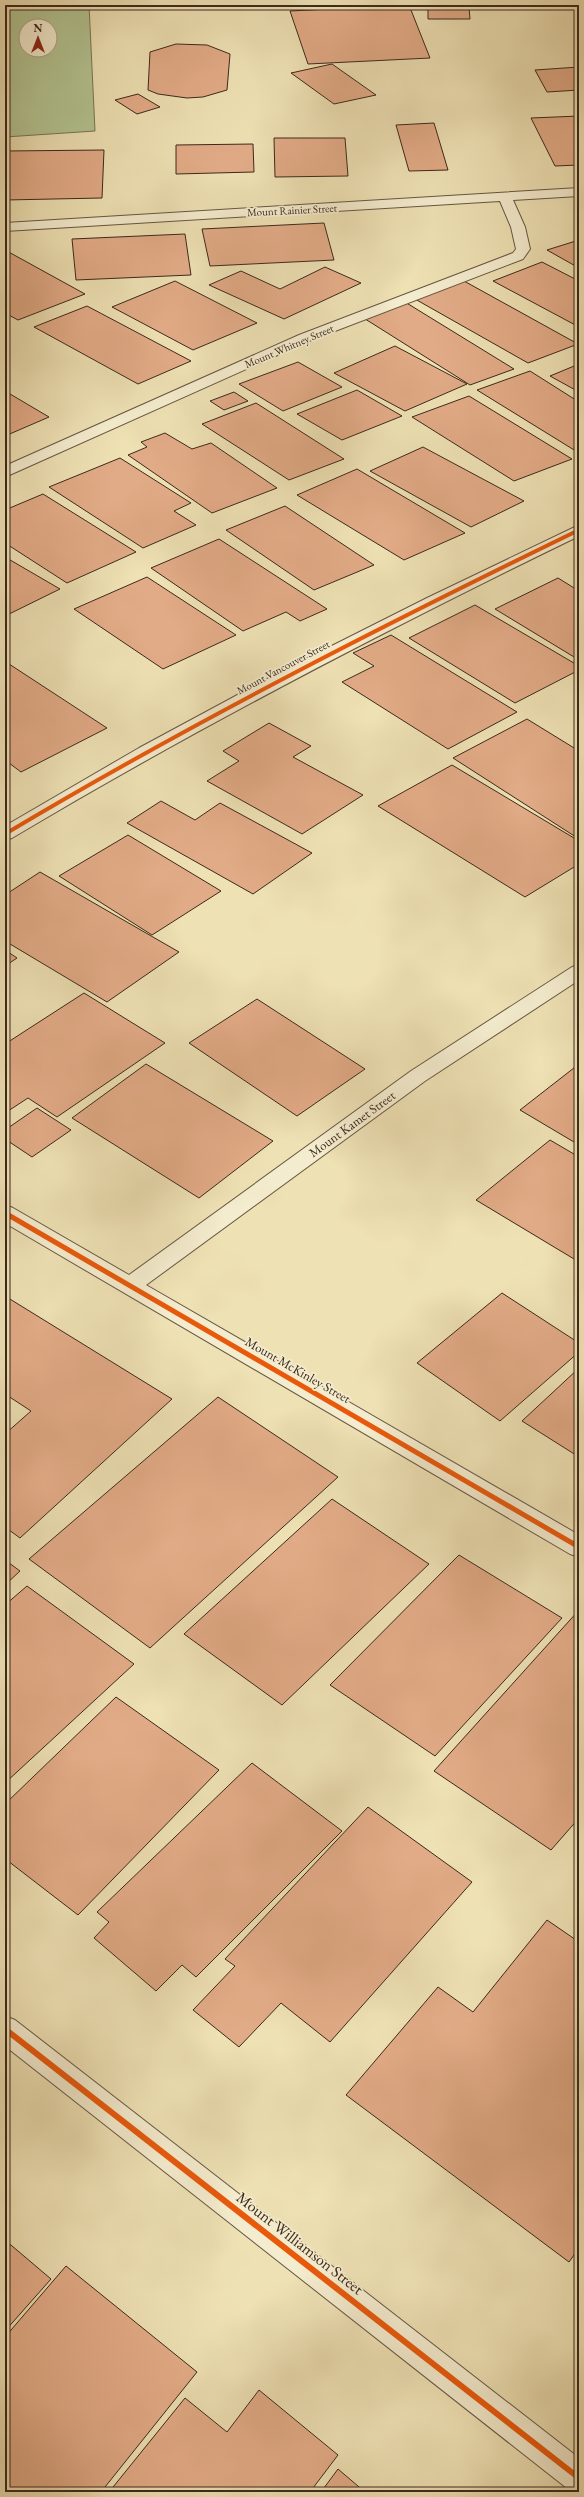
<svg xmlns="http://www.w3.org/2000/svg" width="584" height="2497" font-family="'EB Garamond',serif">
<style>
.green{fill:#b3c492;stroke:#787657;fill-rule:evenodd}
.building{fill:#e2ab87;stroke:#3c291c}
.lines{fill:none;stroke-linecap:round;stroke-linejoin:round}
.street-casing{stroke:#685742;stroke-width:2}
.street{fill:#f4ecce;fill-rule:evenodd}
.cycleway-far2-casing{stroke:#f4ecce;stroke-width:6}
.cycleway-far1-casing{stroke:#f4ecce;stroke-width:8}
.cycleway-casing{stroke:#f4ecce;stroke-width:9}
.cycleway-far2{stroke:#e8590c;stroke-width:4}
.cycleway-far1{stroke:#e8590c;stroke-width:5}
.cycleway{stroke:#e8590c;stroke-width:6}
.labels{text-anchor:middle;dominant-baseline:central;stroke-width:3.5;stroke-linejoin:round;paint-order:stroke}
.far-street-label{font-size:11px;fill:#3c291c;stroke:#f4ecce}
.street-label{font-size:13px;fill:#3c291c;stroke:#f4ecce}
.near-street-label{font-size:16px;fill:#3c291c;stroke:#f4ecce}
</style>
<rect width="100%" height="100%" fill="#eee1b4"/>
<filter id="stains"><feTurbulence type="fractalNoise" baseFrequency=".005" numOctaves="4"/><feColorMatrix values="0 0 0 0 .2 0 0 0 0 .09 0 0 0 0 .02 0 0 0 .5 -.17"/></filter>
<radialGradient id="worn" r=".72"><stop offset=".6" stop-color="#630" stop-opacity="0"/><stop offset="1" stop-color="#630" stop-opacity=".3"/></radialGradient>
<path class="green" d="M5,5H89L95,131L5,137ZM26,26H50V50H26Z"/>
<path class="building" d="M409,5L430,58L308,64L290,11Z
M428,6L469,7L470,19H428Z
M176,44L207,45L230,54L227,90L203,97L187,98L158,94L148,90L150,52Z
M332,64L376,95L334,104L291,73Z
M579,67V90L547,92L535,70Z
M138,94L160,107L137,114L115,100Z
M579,116V165L555,166L531,118Z
M434,123L448,170L409,171L396,125Z
M274,138H345L348,176L275,177Z
M253,144L254,172L176,174V145Z
M104,150L102,198L5,200V151Z
M324,223L334,260L210,266L202,229Z
M185,234L191,275L76,280L72,239Z
M579,240V268L547,250Z
M5,250L85,294L18,320L5,313Z
M542,262L579,281V327L493,281Z
M325,267L361,283L284,319L209,285L241,271L280,289Z
M175,281L257,323L193,350L112,307Z
M464,281L578,344L528,363L415,299Z
M405,302L514,369L470,385L362,317Z
M87,306L191,361L138,384L34,327Z
M395,346L467,384L405,411L334,373Z
M298,362L342,387L283,411L239,384Z
M579,364V392L550,376Z
M530,371L579,402V453L477,390Z
M357,390L402,416L342,440L297,414Z
M5,391L49,417L5,436Z
M234,392L248,401L224,410L210,401Z
M469,396L572,459L514,481L412,417Z
M256,403L344,459L289,480L202,424Z
M165,433L192,449L211,443L277,488L212,513L128,455L147,447L141,442Z
M423,447L524,501L471,527L370,471Z
M120,458L191,503L174,511L196,525L143,548L49,487Z
M357,469L465,533L404,560L297,495Z
M43,494L136,552L67,583L5,543V510Z
M285,506L374,565L314,590L226,530Z
M219,539L327,609L300,621L286,612L243,631L151,568Z
M5,557L60,589L5,616Z
M147,577L236,635L163,669L74,609Z
M558,578L579,591V660L495,609Z
M475,605L579,666V670L515,703L409,638Z
M391,635L517,712L448,749L342,682L374,666L353,653Z
M6,662L107,728L21,772L5,760Z
M527,719L579,751V839L453,758Z
M269,723L311,746L293,757L363,795L302,834L207,781L239,761L223,751Z
M452,765L579,841V864L525,897L378,806Z
M161,801L195,820L220,803L312,853L253,894L127,823Z
M128,835L221,891L152,935L59,876Z
M40,872L179,952L107,1002L5,941V895Z
M5,950L17,958L5,966Z
M84,993L165,1043L57,1117L28,1098L5,1113V1044Z
M257,999L365,1069L297,1116L189,1043Z
M146,1064L273,1141L199,1198L72,1118Z
M579,1064V1145L520,1110Z
M37,1108L71,1130L32,1157L5,1139V1130Z
M550,1140L579,1157V1262L476,1200Z
M502,1293L579,1343V1352L500,1421L417,1363Z
M5,1296L172,1399L20,1538L5,1527V1434L31,1411L5,1394Z
M579,1368V1457L522,1421Z
M218,1397L338,1477L150,1648L29,1559Z
M332,1499L429,1564L282,1705L184,1634Z
M459,1555L562,1618L435,1756L330,1685Z
M5,1560L20,1571L5,1585Z
M27,1586L134,1664L5,1783V1605Z
M579,1610V1818L551,1850L434,1771Z
M116,1697L219,1770L78,1915L8,1861L5,1864V1804Z
M252,1763L342,1831L196,1977L182,1965L156,1991L94,1938L109,1922L97,1912Z
M368,1807L472,1882L330,2042L281,2003L239,2047L193,2010L235,1966L225,1959Z
M547,1920L579,1942V2248L569,2262L346,2095L438,1987L473,2012Z
M5,2240L51,2279L5,2331Z
M66,2266L197,2372L101,2492H5V2337Z
M259,2390L338,2455L310,2492H109L185,2398L227,2432Z
M338,2469L365,2492H321Z"/>
<g class="lines">
<defs>
<path id="street" d="M579,188V196L513,200L525,227L530,249L523,259L309,341L5,477V466L299,335L513,253L516,249L511,227L500,201L5,231V223Z
M579,525V536C386,630 196,728 12,838L5,840V826L139,748L282,671L427,598Z
M579,965V980L425,1081L146,1285L579,1535V1557L570,1554L5,1223V1205L13,1208L129,1275L411,1071L572,967Z
M5,2016L15,2020L579,2458V2492L568,2489L5,2046Z"/>
</defs>
<use href="#street" class="street-casing"/>
<use href="#street" class="street"/>
<defs>
<path id="cycleway-far2" d="M5,834C191,723 384,625 579,530"/>
<path id="cycleway-far1" d="M5,1213L579,1547"/>
<path id="cycleway" d="M5,2029L579,2478"/>
</defs>
<use href="#cycleway-far2" class="cycleway-far2-casing"/>
<use href="#cycleway-far1" class="cycleway-far1-casing"/>
<use href="#cycleway" class="cycleway-casing"/>
<use href="#cycleway-far2" class="cycleway-far2"/>
<use href="#cycleway-far1" class="cycleway-far1"/>
<use href="#cycleway" class="cycleway"/>
</g>
<g class="labels">
<g class="far-street-label">
<text transform="translate(292 210) rotate(-3)">Mount Rainier Street</text>
<text transform="translate(289 346) rotate(-23)">Mount Whitney Street</text>
<text transform="translate(283 667) rotate(-28)">Mount Vancouver Street</text>
</g>
<g class="street-label">
<text transform="translate(352 1124) rotate(-36)">Mount Kamet Street</text>
<text transform="translate(298 1370) rotate(30)">Mount McKinley Street</text>
</g>
<g class="near-street-label">
<text transform="translate(300 2243) rotate(38)">Mount Williamson Street</text>
</g>
</g>
<rect width="584" height="2497" fill="none" stroke="#eee1b4" stroke-width="20"/>
<rect x="6" y="6" width="572" height="2485" fill="none" stroke="#3c291c" stroke-width="2"/>
<rect x="10" y="10" width="564" height="2477" fill="none" stroke="#3c291c"/>
<g transform="translate(38 38)"><circle r="19" fill="#f4ecce" stroke="#aa9e87"/>
<path d="M0-3L7 15L0 10L-7 15Z" fill="#8f2418"/>
<text y="-6" font-size="11" font-weight="bold" text-anchor="middle" fill="#3c291c">N</text>
</g>
<rect width="100%" height="100%" filter="url(#stains)"/>
<rect width="100%" height="100%" fill="url(#worn)"/>
</svg>
